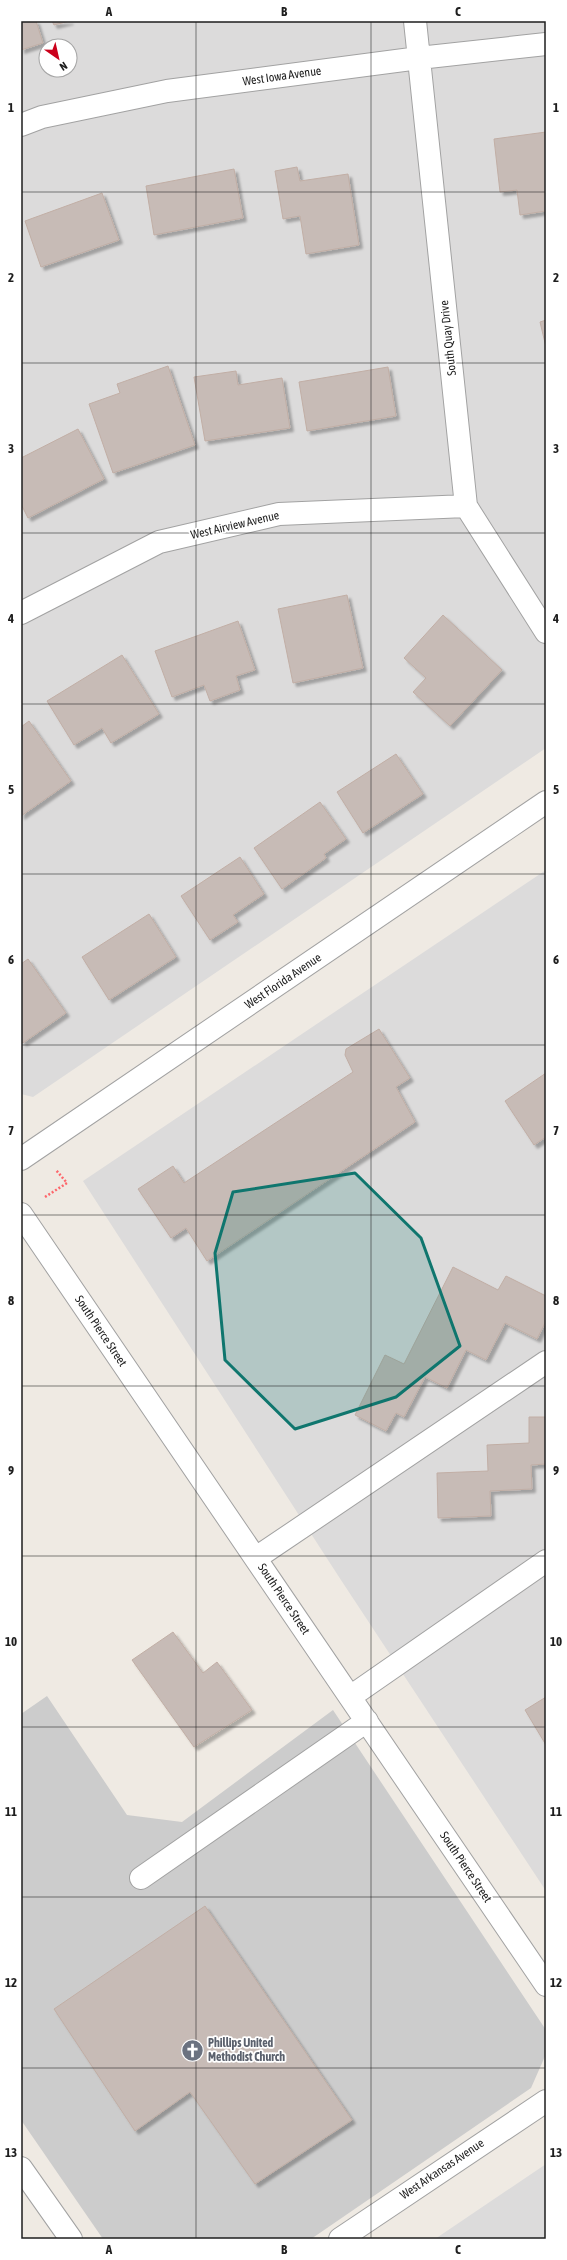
<svg xmlns="http://www.w3.org/2000/svg" width="567" height="2260" font-family="'Asap Condensed',sans-serif">
<style>
.residential{fill:#dcdbdb;fill-rule:evenodd}
.religious{fill:#ccc}
.building{fill:#c7bbb6;stroke:#c1aea5;filter:url(#shadow)}
.lines{fill:none;stroke-linecap:round;stroke-linejoin:round}
.minor-casing{stroke:#a2a2a2;stroke-width:24}
.path{stroke:#fd666b;stroke-width:2.5;stroke-dasharray:2 2;stroke-linecap:butt}
.minor{stroke:#fff;stroke-width:22}
.marked{fill:#0f766e;fill-opacity:0.2;stroke:#0f766e;stroke-width:3;stroke-linejoin:round}
.grid{fill:none;stroke:#1e1e1e;stroke-width:1;stroke-opacity:0.55}
.labels{text-anchor:middle;dominant-baseline:central;stroke-width:3.5;stroke-linejoin:round;paint-order:stroke}
.street-label{font-size:12px;fill:#1e1e1e;stroke:#fff}
.worship-label{font-size:12px;font-weight:bold;fill:#5b616d;stroke:#fff;text-anchor:start}
.neatline{fill:none;stroke:#1e1e1e;stroke-width:1.5}
.grid-label{font-size:13px;text-anchor:middle;font-weight:bold;fill:#1e1e1e}
</style>
<defs>
<filter id="shadow"><feDropShadow dx="3.5" dy="3.5" stdDeviation="1" flood-color="#0004"/></filter>
</defs>
<rect width="100%" height="100%" fill="#efeae3"/>
<path class="residential" d="M21,21H546V748L33,1097L21,1094ZM46,46H70V70H46Z
M546,870V1891L339,1577L83,1181Z
M546,2164V2239H435Z"/>
<path class="religious" d="M47,1696L127,1815L182,1822L333,1710L546,2030V2054L531,2088L311,2239H103L21,2120V1714Z"/>
<path class="building" d="M21,21H36L43,43L21,50Z
M52,21H70L54,25Z
M546,132V211L520,215L517,190L500,192L494,139Z
M297,167L300,181L348,174L359,245L306,254L300,216L283,219L275,171Z
M234,169L243,218L154,235L146,186Z
M102,193L119,240L41,267L25,221Z
M546,320V347L540,322Z
M168,366L195,445L113,473L89,404L120,393L117,384Z
M388,367L396,416L307,431L299,382Z
M236,371L238,385L282,378L290,428L205,441L194,377Z
M78,429L104,479L28,518L21,504V458Z
M347,595L363,668L293,683L278,609Z
M443,615L502,670L450,726L413,692L426,678L404,658Z
M238,621L255,670L236,676L240,690L210,701L204,685L172,697L155,651Z
M122,655L159,714L111,743L102,728L74,745L47,701Z
M29,721L71,781L21,816V727Z
M396,754L423,794L363,833L337,792Z
M320,802L346,839L324,854L326,858L282,889L254,848Z
M240,857L264,894L233,915L238,922L210,940L181,896Z
M149,914L176,957L109,1000L82,957Z
M28,959L66,1013L23,1043L21,1040V964Z
M379,1029L410,1078L396,1087L415,1122L207,1261L186,1228L171,1238L138,1189L173,1166L184,1183L353,1072L345,1055L346,1049Z
M546,1073V1137L534,1145L505,1101Z
M453,1267L498,1290L506,1276L546,1296V1321L537,1339L505,1323L486,1360L466,1350L447,1388L425,1377L404,1417L396,1413L386,1431L355,1415L385,1355L404,1364Z
M529,1417H546V1464L531,1465L532,1489L490,1491L491,1516L438,1518L437,1473L488,1471L487,1445L529,1443Z
M173,1632L203,1673L217,1662L252,1710L194,1747L132,1660Z
M546,1697V1745L525,1710Z
M205,1906L352,2120L255,2184L190,2092L135,2131L54,2009Z"/>
<g class="lines">
<defs>
<path id="minor" d="M415,21L466,506L546,632
M21,125L42,117L167,91L419,58L546,44
M21,613L159,542L279,514L466,506
M21,1159L546,802
M21,1214L546,1985
M256,1558L546,1362
M350,1697L546,1561
M141,1878L367,1721
M21,2168L71,2239
M340,2239L546,2101"/>
</defs>
<use href="#minor" class="minor-casing"/>
<path class="path" d="M45,1197L67,1183L56,1170"/>
<use href="#minor" class="minor"/>
</g>
<path class="marked" d="M355,1173L421,1238L460,1346L396,1397L295,1429L225,1360L215,1253L233,1192Z"/>
<path class="grid" d="M196,21V2239M371,21V2239M21,192H546M21,363H546M21,533H546M21,704H546M21,874H546M21,1045H546M21,1215H546M21,1386H546M21,1556H546M21,1727H546M21,1897H546M21,2068H546"/>
<defs>
<symbol id="church-disc" viewBox="-11 -11 22 22"><circle r="9.5" fill="#6b7280" stroke="#fff"/><path d="M-1.2-6h2.4v3.5h3.3v2.4h-3.3V6h-2.4V-.1h-3.3v-2.4h3.3Z" fill="#fff"/></symbol>
</defs>
<g fill-rule="evenodd">
<use href="#church-disc" x="180" y="2038" width="25" height="25"/>
</g>
<g class="labels">
<g class="street-label">
<text transform="translate(282 76) rotate(-8)">West Iowa Avenue</text>
<text transform="translate(448 338) rotate(-96)">South Quay Drive</text>
<text transform="translate(235 525) rotate(-13)">West Airview Avenue</text>
<text transform="translate(283 981) rotate(-34)">West Florida Avenue</text>
<text transform="translate(101 1331) rotate(56)">South Pierce Street</text>
<text transform="translate(284 1599) rotate(56)">South Pierce Street</text>
<text transform="translate(466 1867) rotate(56)">South Pierce Street</text>
<text transform="translate(442 2169) rotate(-34)">West Arkansas Avenue</text>
</g>
<g class="worship-label">
<text x="208" y="2043">Phillips United<tspan x="208" dy="14">Methodist Church</tspan></text>
</g>
</g>
<rect width="567" height="2260" fill="none" stroke="#ffffff" stroke-width="44"/>
<g transform="translate(58 58) rotate(146)"><circle r="19" fill="#ffffff" stroke="#a5a5a5"/>
<path d="M0-3L7 15L0 10L-7 15Z" fill="#cb001b"/>
<text y="-6" font-size="11" font-weight="bold" text-anchor="middle" fill="#1e1e1e">N</text>
</g>
<rect x="22" y="22" width="523" height="2216" class="neatline"/>
<g class="grid-label">
<text x="109" y="16">A</text>
<text x="284" y="16">B</text>
<text x="458" y="16">C</text>
<text x="11" y="112">1</text>
<text x="556" y="112">1</text>
<text x="11" y="282">2</text>
<text x="556" y="282">2</text>
<text x="11" y="453">3</text>
<text x="556" y="453">3</text>
<text x="11" y="623">4</text>
<text x="556" y="623">4</text>
<text x="11" y="794">5</text>
<text x="556" y="794">5</text>
<text x="11" y="964">6</text>
<text x="556" y="964">6</text>
<text x="11" y="1135">7</text>
<text x="556" y="1135">7</text>
<text x="11" y="1305">8</text>
<text x="556" y="1305">8</text>
<text x="11" y="1475">9</text>
<text x="556" y="1475">9</text>
<text x="11" y="1646">10</text>
<text x="556" y="1646">10</text>
<text x="11" y="1816">11</text>
<text x="556" y="1816">11</text>
<text x="11" y="1987">12</text>
<text x="556" y="1987">12</text>
<text x="11" y="2157">13</text>
<text x="556" y="2157">13</text>
<text x="109" y="2254">A</text>
<text x="284" y="2254">B</text>
<text x="458" y="2254">C</text>
</g>
</svg>
